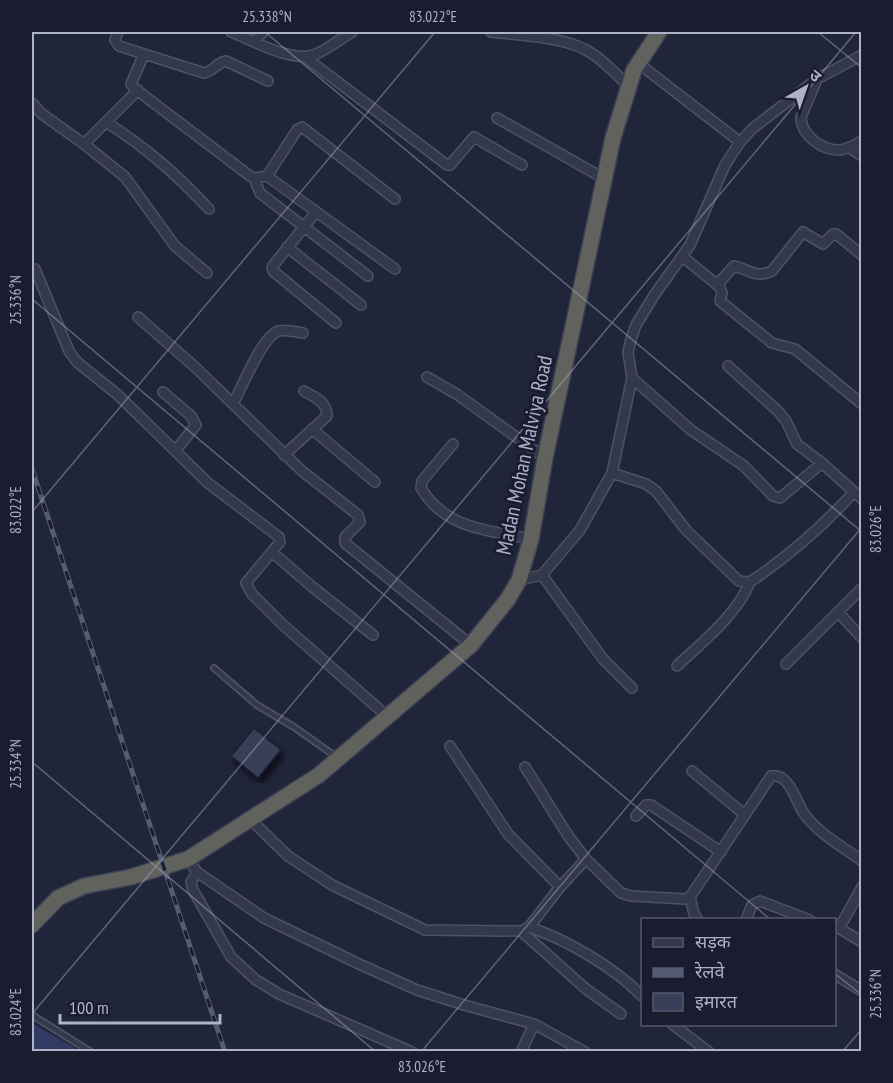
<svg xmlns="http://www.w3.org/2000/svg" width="893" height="1083" font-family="'PT Sans Narrow','Noto Sans Devanagari',sans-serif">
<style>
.water{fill:#313a60}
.building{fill:#393f59;stroke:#1b1f31;stroke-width:1.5;filter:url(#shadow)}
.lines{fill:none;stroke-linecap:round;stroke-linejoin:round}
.service-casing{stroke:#4e5265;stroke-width:8}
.minor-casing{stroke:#4e5265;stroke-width:12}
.trunk-casing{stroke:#3b3f52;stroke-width:18}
.service{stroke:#34384b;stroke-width:4.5}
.minor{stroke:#34384b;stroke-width:9}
.trunk{stroke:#61615e;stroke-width:15}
.rail-casing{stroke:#555b72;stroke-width:5}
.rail{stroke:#191d2f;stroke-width:3;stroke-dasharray:9;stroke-linecap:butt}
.ticks{fill:none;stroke:#aeb2c7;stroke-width:1.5;stroke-opacity:0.45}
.labels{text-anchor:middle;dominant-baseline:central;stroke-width:6;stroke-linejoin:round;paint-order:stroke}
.street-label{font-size:21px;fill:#aeb2c7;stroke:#191d2f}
.neatline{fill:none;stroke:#aeb2c7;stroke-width:2}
.ticks-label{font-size:15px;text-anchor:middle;fill:#aeb2c7}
</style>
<defs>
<filter id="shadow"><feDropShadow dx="3.5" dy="6" stdDeviation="3" flood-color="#0009"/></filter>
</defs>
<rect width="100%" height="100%" fill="#20253a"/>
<path class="water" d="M32,1023L80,1051H32Z"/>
<path class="building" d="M254,728L281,750L258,778L231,756Z"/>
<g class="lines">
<defs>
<path id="service" d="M214,668L257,705L294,727L335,756
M32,1015L91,1052"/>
<path id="minor" d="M118,32L115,40L119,46L204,73C214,71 216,63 226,61L268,81
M231,32C252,40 293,64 316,54C328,49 340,39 352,32
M491,32C518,35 561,37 584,49C601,57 614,73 628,85
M255,41L263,32
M144,54L131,84L134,88L250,176L254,178L267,176L395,269
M305,57L447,165H450L474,137L522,165
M638,63L740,142
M816,82L801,117C801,135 822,150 838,150C847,150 854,145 862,141
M138,90L84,144L125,177L175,246L207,273
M32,103L42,114L84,144
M497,118L603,178
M106,122C148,149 175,173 209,209
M850,148L862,156
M267,176L297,130L302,127L395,199
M254,178L260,193L368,276
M316,212L272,267L273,271L336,323
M287,247L361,305
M683,257L720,287L722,293L720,301L772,343L795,349L862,404
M35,269L69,351L77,362L118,395L208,483L279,537L280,542L246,583L252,594L283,625L387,716
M717,285L734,266C749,269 755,279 772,271L803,232L823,244L833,234H836L862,255
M138,317L195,367L302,471L358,515L360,522L345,537V543L471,645
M728,366L779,412L786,421L797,444L822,463
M427,377L458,395L545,458
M632,378L691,430L744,466L773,496L780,498L822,463L862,499
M163,392L191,416L196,425L176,450
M233,404C241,389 263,334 279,331C286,329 296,332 303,333
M312,429L375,482
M453,444L422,481L421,488C445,529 488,530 531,539
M284,455L327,416C327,401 315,398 304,391
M612,473L646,484L656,491L686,530L739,581L750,582C789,556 822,527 854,492
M272,552L310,585L373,635
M542,575L603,659L632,688
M519,580L542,575L580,530L612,473L632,378L628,352L631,339L636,325L655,294L690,245L725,165L740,142L753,128L817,79L862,55
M838,612L862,638
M786,664L862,588
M677,666C703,641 736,616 750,582
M450,746L508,834L560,887
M525,767L569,837L586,859L621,893L631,896L686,899L690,897L771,776C789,773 795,799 803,812C817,833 842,846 862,861
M692,771L745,815
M636,816L646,805H651L721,852
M250,819L288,856L332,885L425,930L521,931L529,927L560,887L586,859
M188,859L197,872L264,918L359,964L417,990L464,1005L534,1024L585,1052
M197,872L191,882L193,890L231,957L256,980L279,994L412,1052
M690,897L694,914L698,920
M746,920L752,905L760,901L810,920
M529,927C567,940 614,967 642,996
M834,927L841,925L862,887
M837,927L862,942
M521,931L586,989L621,1014
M834,974L862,991
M672,1024L709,1052
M521,1052L534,1024"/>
<path id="trunk" d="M32,925L58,898L84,886L131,877L188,859L319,775L471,645L508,599L519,580L531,539L545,458L613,138L634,70L659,32"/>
</defs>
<use href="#service" class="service-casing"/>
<use href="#minor" class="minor-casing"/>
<use href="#trunk" class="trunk-casing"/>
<use href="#service" class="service"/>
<use href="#minor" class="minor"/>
<use href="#trunk" class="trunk"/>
<defs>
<path id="rail" d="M32,469L225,1052"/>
</defs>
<use href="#rail" class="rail-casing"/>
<use href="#rail" class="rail"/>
</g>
<path class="ticks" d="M265,32L862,532M818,32L862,68M32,299L771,920M32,512L435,32M32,762L376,1052M834,973L862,995M32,1014L856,32M421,1052L862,527M842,1052L862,1029"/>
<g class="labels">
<g class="street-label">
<text transform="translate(524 455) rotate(-78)">Madan Mohan Malviya Road</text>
</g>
</g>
<rect width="893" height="1083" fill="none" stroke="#191d2f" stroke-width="66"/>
<rect x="641" y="918" width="195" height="108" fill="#191d2f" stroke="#55596c" stroke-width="1.5"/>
<rect x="653" y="938" width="30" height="9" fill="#34384b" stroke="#55596c" stroke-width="1.5"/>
<text x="695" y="948" font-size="18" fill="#aeb2c7">सड़क</text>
<rect x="653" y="968" width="30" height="9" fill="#555b72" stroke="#55596c" stroke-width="1.5"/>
<text x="695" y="978" font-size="18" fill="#aeb2c7">रेलवे</text>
<rect x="653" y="993" width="30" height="18" fill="#393f59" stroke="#55596c" stroke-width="1.5"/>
<text x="695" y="1008" font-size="18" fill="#aeb2c7">इमारत</text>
<g transform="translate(806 87) rotate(40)" stroke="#191d2f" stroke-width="4.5" paint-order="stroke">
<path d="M0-4.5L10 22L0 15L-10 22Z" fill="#aeb2c7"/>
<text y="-9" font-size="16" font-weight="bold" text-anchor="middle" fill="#aeb2c7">उ</text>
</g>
<path d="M60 1014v9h160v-9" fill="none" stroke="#aeb2c7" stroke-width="3"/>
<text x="69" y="1014" font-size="18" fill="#aeb2c7" stroke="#191d2f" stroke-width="4.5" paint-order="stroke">100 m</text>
<rect x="33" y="33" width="827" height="1017" class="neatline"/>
<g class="ticks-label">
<text x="267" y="22">25.338°N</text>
<text x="433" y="22">83.022°E</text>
<text transform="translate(16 300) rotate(-90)" y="5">25.336°N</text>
<text transform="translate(16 510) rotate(-90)" y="5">83.022°E</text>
<text transform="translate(876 529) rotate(-90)" y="5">83.026°E</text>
<text transform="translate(16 764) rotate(-90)" y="5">25.334°N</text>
<text transform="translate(876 994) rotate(-90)" y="5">25.336°N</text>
<text transform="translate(16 1012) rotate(-90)" y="5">83.024°E</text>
<text x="422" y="1072">83.026°E</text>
</g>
</svg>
